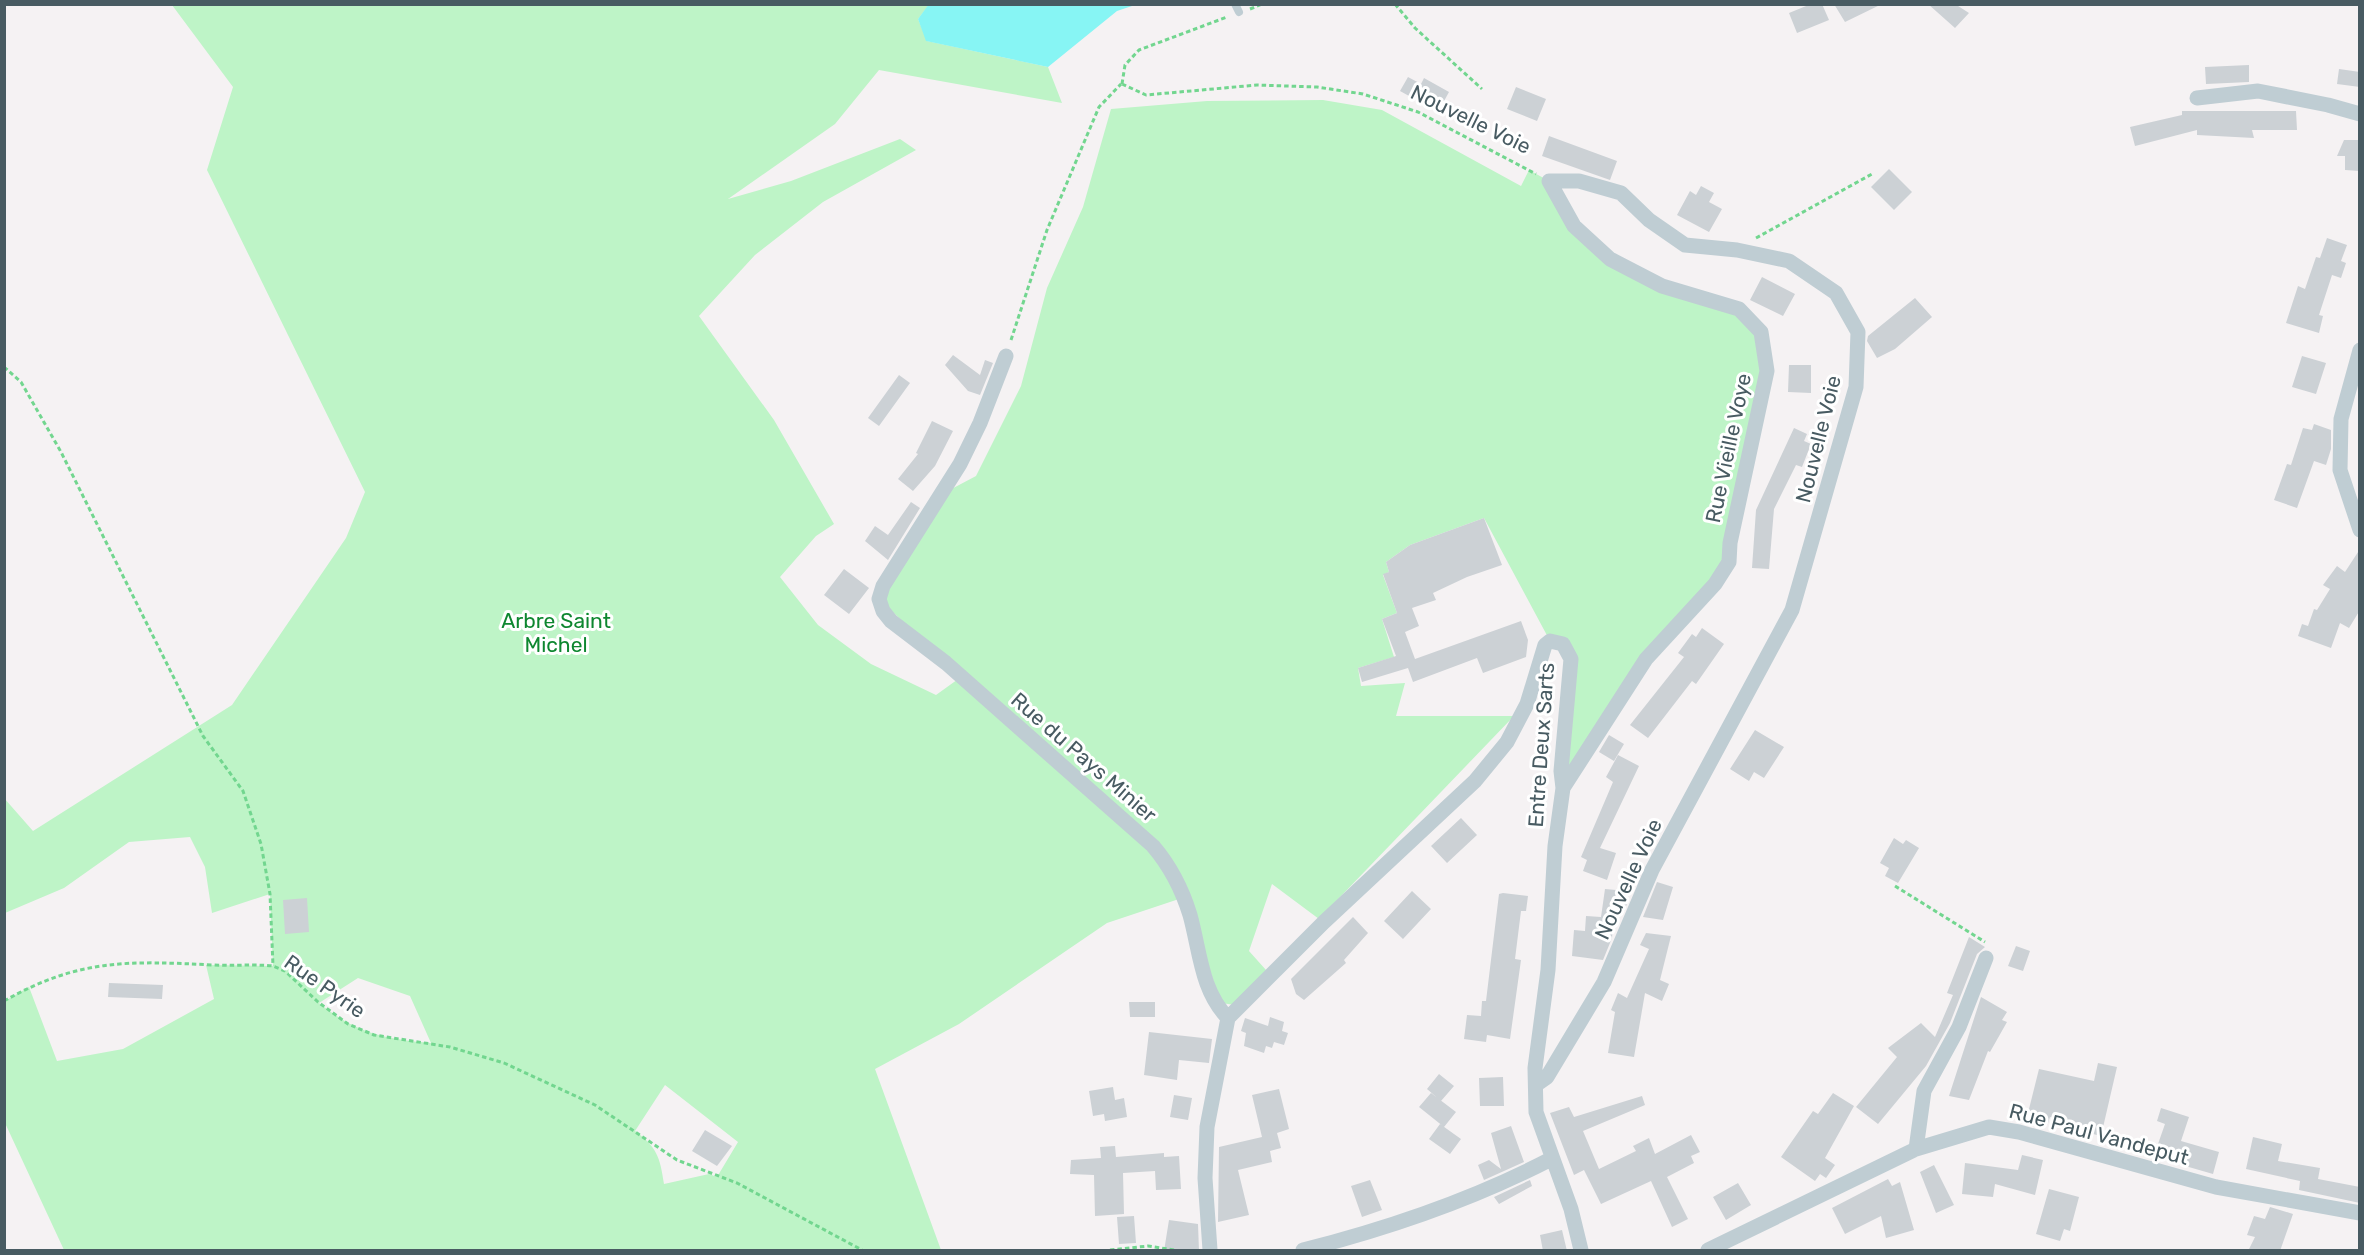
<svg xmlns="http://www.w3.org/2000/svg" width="2364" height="1255" font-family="Rubik,sans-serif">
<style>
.green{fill:#bef4c7;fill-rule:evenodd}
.water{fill:#87f5f4}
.building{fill:#ccd1d5}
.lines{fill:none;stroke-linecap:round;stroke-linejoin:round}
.path{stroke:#72d68f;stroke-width:3;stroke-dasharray:4.5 3;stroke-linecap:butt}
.lane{stroke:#bfcdd3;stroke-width:8}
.street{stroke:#bfcdd3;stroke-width:15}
.labels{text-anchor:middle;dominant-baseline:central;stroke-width:6;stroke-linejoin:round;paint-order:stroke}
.street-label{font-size:21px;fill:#485b62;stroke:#fff}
.park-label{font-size:21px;fill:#0e8730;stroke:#fff}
</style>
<rect width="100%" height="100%" fill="#f5f2f3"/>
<path class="green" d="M172,5H929L918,19L927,41L1048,67L1062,103L879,70L835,124L728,199L791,181L900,139L916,150L823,202L755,255L699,316L774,420L834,524L816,536L780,577L818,625L871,664L936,695L961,677L879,599L942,494L976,476L1021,386L1047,288L1083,207L1111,109L1207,101L1323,100L1382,110L1521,186L1529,170L1549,181L1574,226L1610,259L1739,309L1761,332L1767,371L1729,562L1646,659L1563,788L1571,659L1550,641L1484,518L1410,545L1386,562L1389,572L1383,575L1397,613L1382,619L1394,657L1358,668L1361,686L1405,683L1396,716H1514L1319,919L1272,884L1249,951L1266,970L1235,1005L1221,1003L1185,897L1107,923L959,1024L875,1069L941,1250H64L5,1123V1001L29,987L57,1061L123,1049L214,999L206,965L273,966L270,894L212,913L205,867L190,837L129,842L64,888L5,913L4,798L33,831L232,705L346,538L365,492L207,170L233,87ZM358,978L410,996L431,1043C384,1039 356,1033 319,1003ZM665,1085L738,1142L717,1177L709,1174L664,1184C660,1157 657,1147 635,1131Z"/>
<path class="water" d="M929,4H1135V5L1117,11L1048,67L926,41L918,19Z"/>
<path class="building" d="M1811,4H1822L1829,20L1797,33L1789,13Z
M1834,4H1882L1845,22Z
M1928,4H1955L1969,13L1955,28Z
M2249,65V82L2206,84L2205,67Z
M2339,69L2360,72V87L2337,84Z
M1408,77L1421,84L1424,78L1449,92L1438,112L1400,91Z
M1516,87L1546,99L1537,121L1507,109Z
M2182,111H2296L2297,130H2252L2254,138L2197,135V130L2135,146L2130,127L2182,115Z
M1549,136L1617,161L1610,180L1542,156Z
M2344,140H2360V171L2345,170V156H2337Z
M1889,169L1912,192L1894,210L1871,187Z
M1701,186L1714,193L1709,202L1722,209L1709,232L1677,215L1690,191L1696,195Z
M2327,238L2347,245L2341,261L2346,263L2341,278L2332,275L2319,315L2323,316L2319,333L2286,323L2298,286L2305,289L2316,257L2320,258Z
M1762,277L1795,294L1783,316L1750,300Z
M1915,298L1932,317L1895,349L1877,358L1867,341L1868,336Z
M953,355L980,375L985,360L993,363L980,395L968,391L945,365Z
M2302,356L2326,363L2316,394L2292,387Z
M1789,365H1811V393L1788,392Z
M899,375L910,383L879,426L868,418Z
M932,421L953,431L935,466L913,491L898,479L918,454L916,453Z
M2314,424L2331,430V449L2326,465L2314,461L2297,508L2274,500L2287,464L2291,465L2303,428L2312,430Z
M1794,428L1807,434L1804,441L1811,444L1802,467L1796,465L1774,509L1769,569L1752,568L1756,510Z
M911,502L920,508L888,560L865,541L875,526L888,535Z
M1484,518L1502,565L1467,577L1433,593L1436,600L1412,608L1419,626L1405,632L1415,659L1521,621L1528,640L1526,657L1483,673L1477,658L1413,682L1408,668L1362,682L1358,668L1396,656L1382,619L1397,613L1383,574L1389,572L1386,562L1410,545Z
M2360,549V610L2349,628L2340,623L2331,648L2298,636L2302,624L2308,626L2314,609L2317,610L2330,589L2323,585L2337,566L2345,572Z
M844,569L869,588L849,614L824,595Z
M1702,628L1724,644L1696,684L1692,681L1648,738L1630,725L1684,657L1678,653L1692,634L1696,637Z
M1755,730L1784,747L1764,778L1754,772L1749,781L1730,769Z
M1609,735L1624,744L1614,761L1599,752Z
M1618,755L1639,766L1600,848L1616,853L1607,880L1583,871L1587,860L1581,857L1613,782L1606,777Z
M1461,818L1477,835L1447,863L1431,846Z
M1894,838L1903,844L1906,840L1919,848L1898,883L1885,876L1889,868L1880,863Z
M1657,882L1673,887L1663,920L1643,917Z
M1605,889L1616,890L1615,899L1628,901L1623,914L1614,912L1612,938L1603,960L1572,956L1574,930L1585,931L1586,916L1601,917Z
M1412,891L1431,909L1403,939L1384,921Z
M1503,893L1528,896L1526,911H1521L1515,959L1521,960L1510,1039L1487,1035L1486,1042L1464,1039L1467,1015L1481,1016L1482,1001H1486L1499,894Z
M307,898L309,932L285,934L283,900Z
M1353,917L1368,933L1344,960L1346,963L1304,1000L1296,994L1291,979Z
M1646,933L1671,936L1660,980L1669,984L1662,1001L1645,993L1634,1057L1608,1053L1615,1012L1611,1010L1618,993L1627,998L1649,949L1640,945Z
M1969,937L1985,947L1977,954L1950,1023L1926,1066L1878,1124L1856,1107L1897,1057L1888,1048L1921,1023L1935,1037L1953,995L1947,993Z
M2016,946L2030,951L2023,971L2008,966Z
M109,983L163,985L162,999L108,997Z
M1981,997L2007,1012L2002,1020L2007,1022L1990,1052L1988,1051L1969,1100L1949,1096Z
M1129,1002H1155V1017H1130Z
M1270,1017L1284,1022L1282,1031L1288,1033L1284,1045L1274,1042L1272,1048L1266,1046L1264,1053L1244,1046L1246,1033L1241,1031L1245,1018L1268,1026Z
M1149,1032L1212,1039L1209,1063L1179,1060L1177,1080L1144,1075Z
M2098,1063L2117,1067L2101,1136L2081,1131L2082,1125L2050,1117L2048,1123L2027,1117L2039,1069L2094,1081Z
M1439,1074L1454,1086L1441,1101L1427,1089Z
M1503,1077L1504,1106H1480L1479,1078Z
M1113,1087L1115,1100L1124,1098L1127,1117L1105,1121L1104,1114L1093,1116L1089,1091Z
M1279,1089L1289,1129L1277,1133L1281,1148L1270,1151L1272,1162L1238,1170L1249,1215L1218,1222L1219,1147L1262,1137L1252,1095Z
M1431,1093L1456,1112L1444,1127L1419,1107Z
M1833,1093L1854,1106L1825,1158L1835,1165L1826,1178L1820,1174L1815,1181L1781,1157L1813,1111L1818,1114Z
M1174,1095L1192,1098L1188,1120L1170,1117Z
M1642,1096L1645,1105L1583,1131L1599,1169L1636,1151L1633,1146L1649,1138L1655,1154L1691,1135L1700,1152L1691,1156L1694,1163L1667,1177L1688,1219L1672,1227L1651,1181L1601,1204L1584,1170L1574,1175L1550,1113L1569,1107L1574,1117Z
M2161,1108L2189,1117L2181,1141L2219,1152L2213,1174L2161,1159L2165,1146L2158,1144L2165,1124L2157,1121Z
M1440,1124L1461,1139L1450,1154L1429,1139Z
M1511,1126L1524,1162L1484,1180L1478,1165L1489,1160L1501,1169L1491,1133Z
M705,1130L732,1146L717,1166L692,1151Z
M2253,1137L2282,1144L2278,1161L2320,1168L2318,1179L2360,1187V1203L2299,1190L2300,1181L2246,1169Z
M1115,1146L1116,1157L1164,1153V1157L1179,1156L1181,1189L1156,1190L1155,1171L1123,1173L1124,1214L1095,1216L1094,1175L1070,1174L1071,1160L1101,1158L1100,1147Z
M2022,1155L2043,1160L2035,1195L1995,1184L1993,1197L1962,1194L1965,1163L2018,1170Z
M1934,1165L1954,1205L1936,1213L1920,1172Z
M1888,1179L1892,1186L1900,1182L1914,1230L1886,1238L1881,1216L1845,1234L1832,1208Z
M1370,1180L1382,1210L1362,1217L1351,1186Z
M1530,1180L1532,1186L1499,1204L1494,1197Z
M1738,1183L1751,1205L1726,1220L1713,1197Z
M2049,1189L2079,1197L2070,1231L2064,1229L2060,1241L2036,1234Z
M2270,1207L2293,1214L2280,1251H2248L2255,1237L2247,1235L2254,1216L2265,1219Z
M1134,1216L1136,1243L1119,1244L1117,1217Z
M1169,1220L1198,1224L1199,1251H1164Z
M1562,1230L1567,1251H1543L1540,1235Z"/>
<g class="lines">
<path class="path" d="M1395,4L1415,28L1482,89
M1250,9L1262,4
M1122,84L1146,95L1257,85L1317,87L1363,94L1418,112L1536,174
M1122,84L1125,65L1139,50L1227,17
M1756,238L1872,174
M1011,340L1047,230L1099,107L1121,84
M4,367L21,382L61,452L203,736L243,791L261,844L270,894L273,966
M1895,886L1985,942
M4,1001C80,958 130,961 214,965C234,966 253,964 273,966L285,971L318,1002L348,1024L374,1035L450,1047L504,1063L595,1105L677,1160L737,1183L862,1250
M1110,1250L1148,1246L1174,1250"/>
<path class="lane" d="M1235,4L1239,12"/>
<path class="street" d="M2197,98L2258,91L2328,105L2360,114
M2360,350L2341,419L2340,470L2360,530
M1006,356L980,423L960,464L883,586L879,599L883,611L891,621L946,663L1153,846C1171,867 1182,889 1190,915C1200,951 1201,991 1228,1018
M1228,1018L1324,922L1475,781L1507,742L1527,704L1545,645L1550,641L1563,644L1571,659L1561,771L1563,788L1555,846L1548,970L1535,1068L1536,1112L1571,1209L1581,1250
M1537,1084L1547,1077L1604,982L1652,870L1792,610L1856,387L1858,332L1836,293L1789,261L1737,250L1685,245L1649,220L1621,193L1579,181H1549L1574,226L1610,259L1662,286L1739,309L1761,332L1767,371L1730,543L1729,562L1715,584L1646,659L1563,788
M1916,1149L1924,1091L1959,1027L1986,958
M1210,1250L1205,1178L1207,1127L1228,1018
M1303,1250C1390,1228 1472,1200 1551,1159
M1708,1250L1916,1149L1989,1127L2019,1132L2216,1187L2360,1213"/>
</g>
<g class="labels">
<g class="street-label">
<text transform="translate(1471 119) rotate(26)">Nouvelle Voie</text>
<text transform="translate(1818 439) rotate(-76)">Nouvelle Voie</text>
<text transform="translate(1728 448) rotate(-78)">Rue Vieille Voye</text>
<text transform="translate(1541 745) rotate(-86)">Entre Deux Sarts</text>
<text transform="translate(1084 757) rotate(41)">Rue du Pays Minier</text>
<text transform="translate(1628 879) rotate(-65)">Nouvelle Voie</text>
<text transform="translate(325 986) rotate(35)">Rue Pyrie</text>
<text transform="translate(2099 1134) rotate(15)">Rue Paul Vandeput</text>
</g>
<g class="park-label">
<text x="556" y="620">Arbre Saint<tspan x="556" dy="24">Michel</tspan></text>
</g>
</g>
<rect width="2364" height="1255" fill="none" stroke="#485b62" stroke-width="12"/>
</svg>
